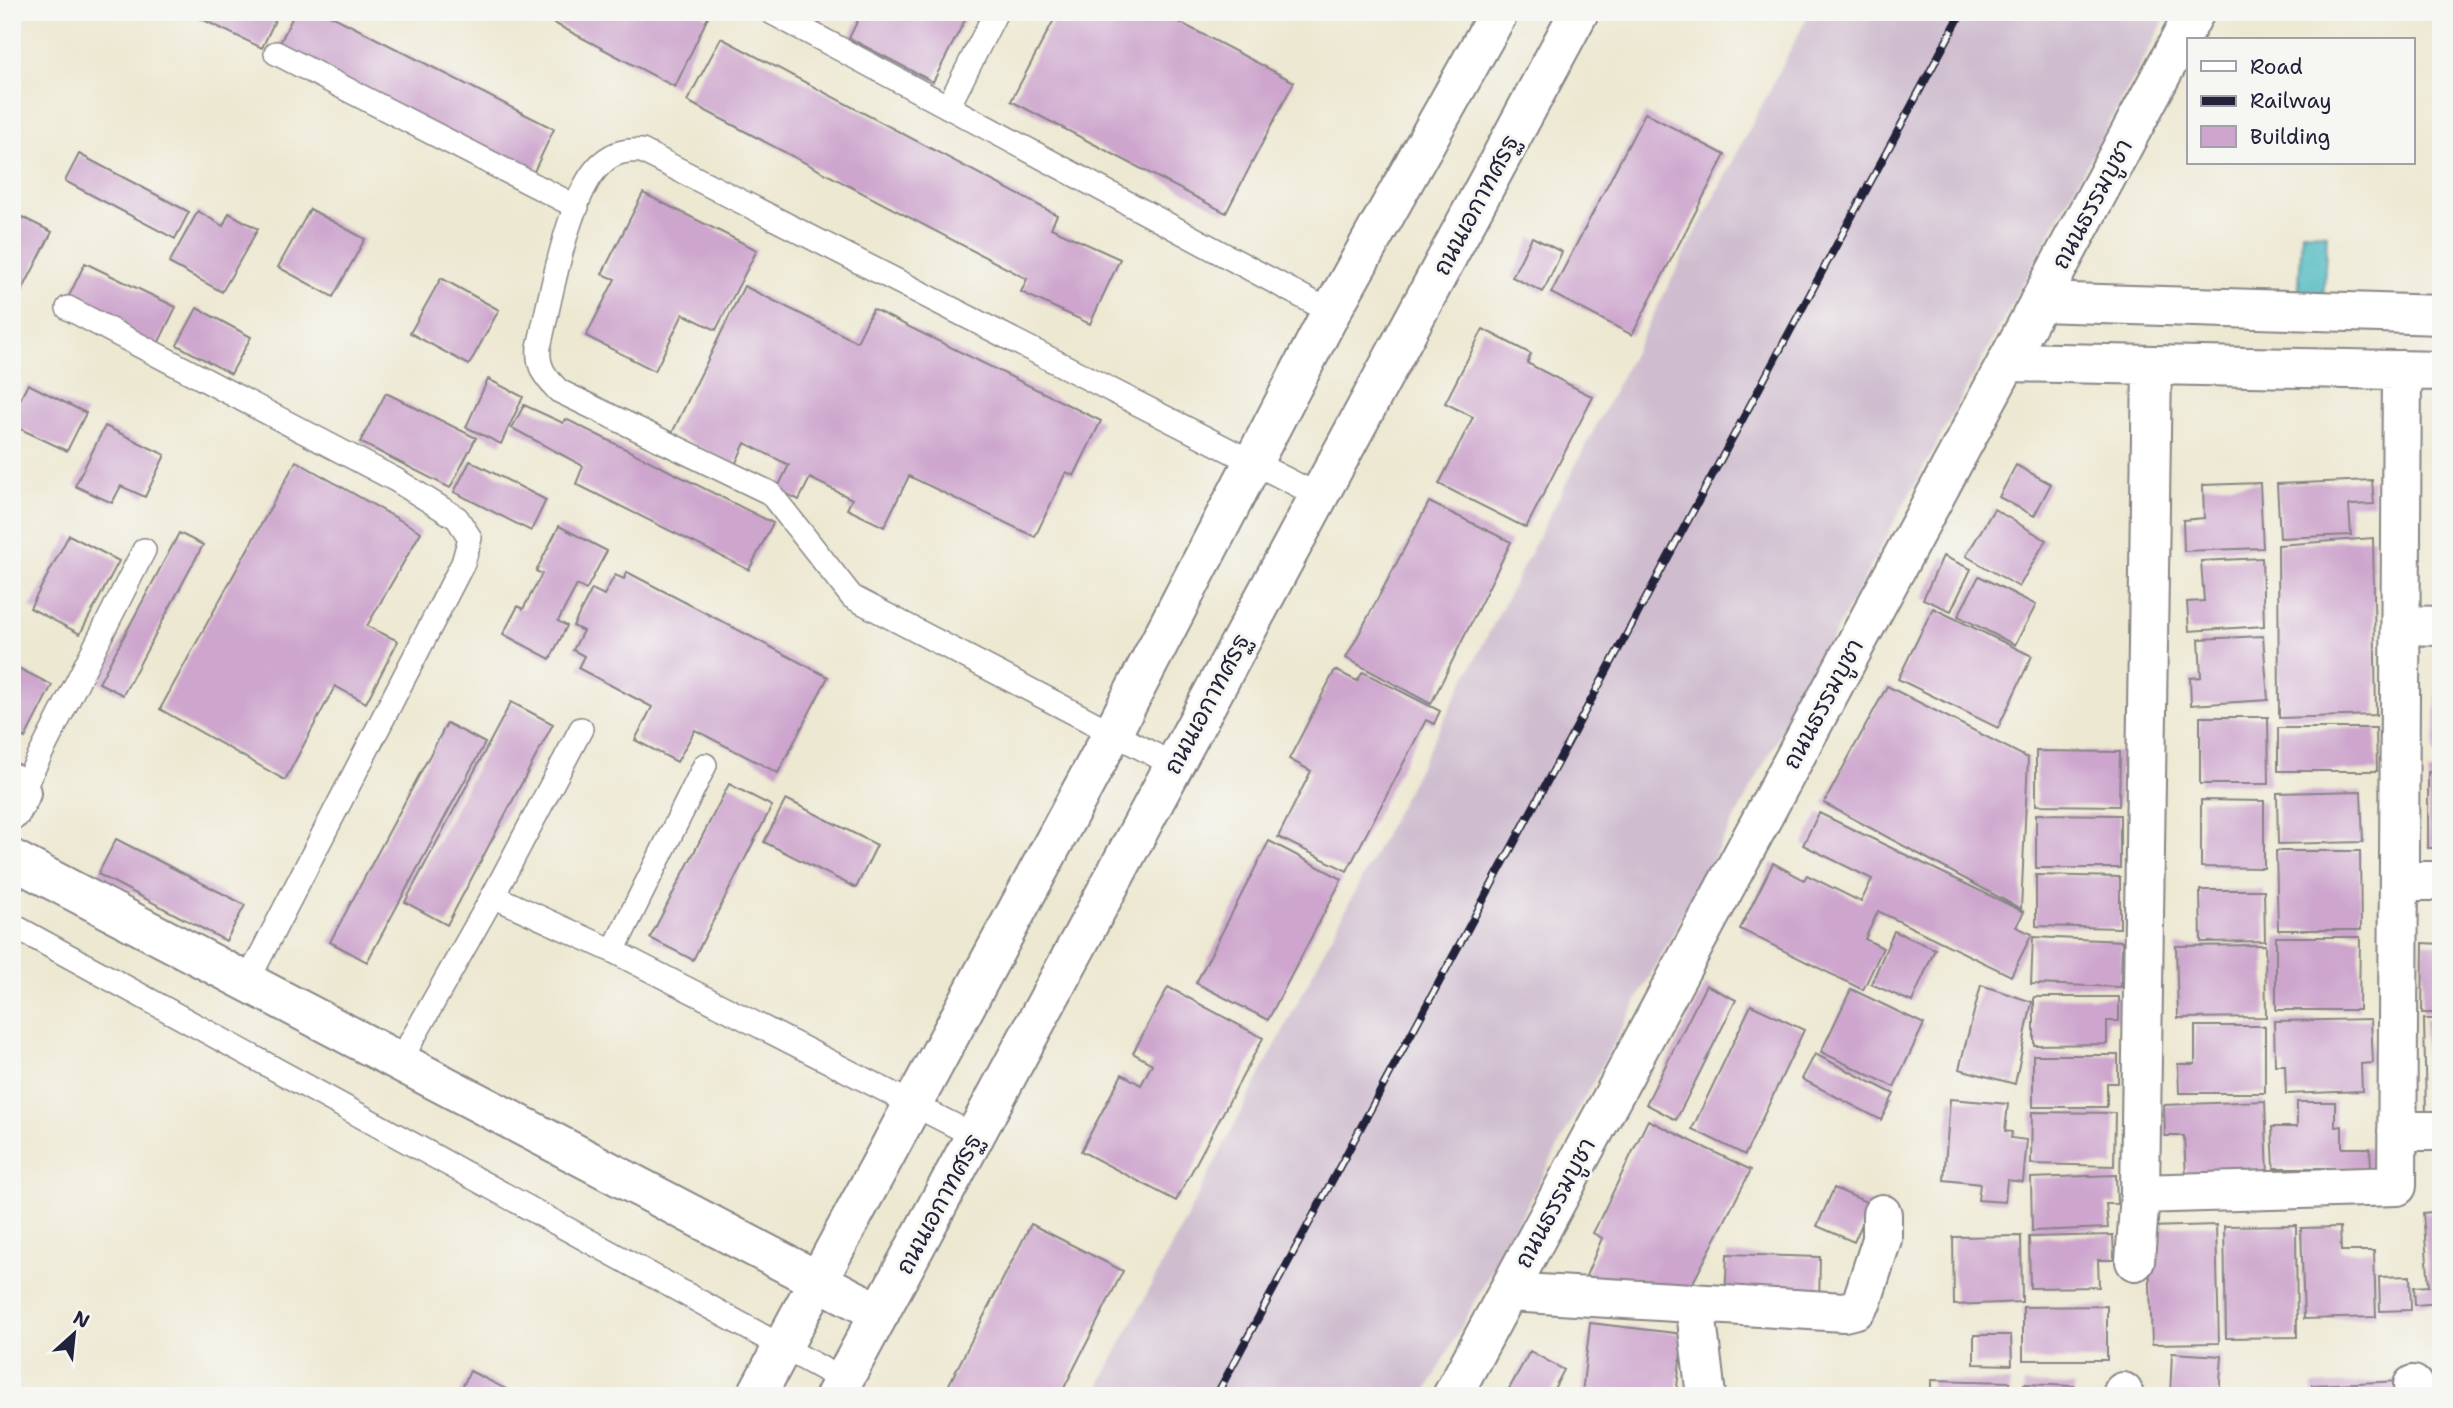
<svg xmlns="http://www.w3.org/2000/svg" width="2453" height="1408" font-family="'Shantell Sans','Playpen Sans Thai',sans-serif">
<style>
.industrial{fill:#cfbdcf}
.water{fill:#49b8c0;stroke:#366d7e;stroke-width:2}
.building{fill:#cda5cd}
.lines{fill:none;stroke-linecap:round;stroke-linejoin:round}
.service-casing{stroke:#888586;stroke-width:26}
.minor-casing{stroke:#888586;stroke-width:42}
.tertiary-casing{stroke:#888586;stroke-width:42}
.secondary-casing{stroke:#888586;stroke-width:42}
.service{stroke:#fff;stroke-width:23}
.minor{stroke:#fff;stroke-width:38}
.tertiary{stroke:#fff;stroke-width:38}
.secondary{stroke:#fff;stroke-width:38}
.rail-casing{stroke:#22223b;stroke-width:8}
.rail{stroke:#f6f6f2;stroke-width:5;stroke-dasharray:16;stroke-linecap:butt}
.labels{text-anchor:middle;dominant-baseline:central;stroke-width:6;stroke-linejoin:round;paint-order:stroke}
.street-label{font-size:24px;fill:#22223b;stroke:#f6f6f2}
</style>
<rect width="100%" height="100%" fill="#f6f6f2"/>
<filter id="ink" filterUnits="userSpaceOnUse"><feTurbulence type="fractalNoise" baseFrequency=".0143" numOctaves="2"/><feDisplacementMap in="SourceGraphic" scale="14" xChannelSelector="R" yChannelSelector="G"/><feConvolveMatrix kernelMatrix="1 2 1 2 8 2 1 2 1" color-interpolation-filters="sRGB"/></filter>
<filter id="wash" filterUnits="userSpaceOnUse"><feTurbulence type="fractalNoise" baseFrequency=".00686" numOctaves="4" result="noise"/><feDisplacementMap in="SourceGraphic" scale="28" xChannelSelector="R" yChannelSelector="G"/><feGaussianBlur stdDeviation="1.57" result="paint"/><feColorMatrix in="noise" values="0 0 0 0 0 0 0 0 0 0 0 0 0 0 0 0 0 1.4 0 .05"/><feComposite in="paint" operator="in"/></filter>
<g filter="url(#wash)">
<rect width="100%" height="100%" fill="#ede8d1"/>
<path class="industrial" d="M1810,12H2169L1424,1396H1094Z"/>
<path class="water" d="M2302,232L2327,234L2323,304L2298,302Z"/>
<g id="blocks">
<path class="building" d="M187,12H279L262,48Z
M295,12H324L554,129L530,180L276,51Z
M533,12H699L708,17L675,87Z
M793,12H825L818,25Z
M862,12H969L933,82L849,38Z
M1058,12H1160L1294,82L1226,213L1011,101Z
M721,38L1057,215L1051,228L1120,259L1090,324L1021,292L1027,279L687,101Z
M1645,113L1725,155L1632,335L1551,293Z
M79,154L189,212L175,239L65,181Z
M643,193L757,250L716,330L683,314L655,371L586,336L615,279L602,274Z
M310,209L365,239L333,297L278,267Z
M198,211L223,226L229,213L258,229L222,292L169,263Z
M12,212L52,232L20,295L12,291Z
M1532,237L1562,252L1543,292L1512,277Z
M85,263L176,307L156,348L65,304Z
M441,278L499,310L469,365L410,333Z
M744,286L857,342L873,309L1101,421L1074,476L1066,472L1035,537L909,476L884,527L847,509L852,499L810,478L799,500L777,489L789,465L745,443L735,465L672,433Z
M197,308L251,337L231,374L177,345Z
M1483,329L1531,354L1527,363L1593,397L1526,528L1439,484L1473,417L1445,403Z
M488,379L523,397L501,444L466,427Z
M28,384L86,413L67,451L12,425V415Z
M386,393L476,438L450,488L360,442Z
M524,405L563,423L566,419L773,523L749,570L576,484L583,466L512,428Z
M105,426L165,455L145,497L121,486L112,503L75,486Z
M296,461L421,532L367,626L398,641L366,703L335,686L285,780L160,709Z
M470,461L546,500L531,531L454,492Z
M2016,465L2051,484L2034,516L1999,497Z
M2372,480L2374,504L2349,505L2351,535L2280,538L2277,484Z
M2260,483L2263,548L2184,551L2183,520L2204,518L2203,485Z
M1429,502L1511,542L1431,704L1346,658Z
M1994,509L2046,540L2019,587L1966,556Z
M559,526L607,551L586,590L577,585L558,621L567,626L550,659L503,634L518,606L523,609L542,574L536,571Z
M179,533L203,545L123,695L99,683Z
M69,535L119,561L80,634L30,608Z
M2373,538L2376,715L2279,718L2278,545Z
M1943,556L1971,569L1951,611L1923,599Z
M2262,558L2264,626L2189,631L2187,602L2204,601L2201,561Z
M627,572L828,677L778,773L695,730L677,762L635,740L652,707L578,668L584,656L573,650L583,631L573,626L592,589L604,595L615,575L624,579Z
M1979,576L2036,605L2015,645L1958,616Z
M1933,608L2032,656L1998,728L1898,679Z
M2263,636L2268,700L2191,705L2190,678L2201,677L2199,639Z
M12,665L52,685L25,738L12,732Z
M1335,670L1357,681L1363,672L1440,711L1434,724L1426,720L1347,871L1278,837L1311,771L1289,759Z
M2437,679L2441,680V755L2434,754Z
M1887,686L2028,758L2021,909L1824,803Z
M511,702L553,724L447,925L405,902Z
M2200,717H2268L2269,784H2200Z
M447,723L485,743L367,962L330,942Z
M2278,728H2376L2377,771H2278Z
M2036,751L2120,752L2119,806L2036,805Z
M2428,772H2441V848H2428Z
M729,784L772,806L693,960L650,938Z
M2361,791L2363,842L2278,844L2277,793Z
M786,799L877,845L856,888L764,842Z
M2201,800L2264,801V868L2201,867Z
M1819,813L2024,912L2016,927L2032,934L2011,976L1878,911L1865,939L1883,948L1863,990L1740,929L1773,863L1804,880L1807,875L1861,902L1872,879L1803,845Z
M2036,814L2120,815V868H2036Z
M116,839L245,905L226,941L98,874Z
M1269,841L1342,879L1268,1020L1196,983Z
M2276,851H2360L2361,930H2278Z
M2036,875L2120,877V928L2036,926Z
M2200,890H2264L2265,941L2201,942Z
M1894,931L1935,949L1912,1002L1871,984Z
M2033,937L2122,941L2121,987L2031,984Z
M2276,937H2360L2359,1010H2276Z
M2423,943L2441,944V1013H2422Z
M2265,945L2266,1017L2178,1018L2176,946Z
M1706,985L1736,1000L1676,1120L1646,1104Z
M1981,985L2032,1002L2015,1084L1959,1069Z
M1168,987L1263,1038L1176,1201L1081,1151L1122,1074L1141,1085L1152,1064L1133,1053Z
M1851,989L1924,1024L1894,1087L1821,1052Z
M2034,997H2119V1021H2107V1044L2034,1045Z
M1751,1005L1804,1030L1745,1155L1692,1129Z
M2371,1019L2373,1063L2361,1064L2362,1091L2286,1094L2285,1065H2275L2274,1021Z
M2424,1019H2441V1115H2426Z
M2195,1026H2265V1093H2179L2178,1064H2195Z
M1815,1054L1894,1094L1881,1120L1802,1079Z
M2033,1055H2118V1083H2107V1107H2033Z
M1950,1099L2008,1104L2005,1131L2012,1132L2011,1138L2027,1140L2023,1182L2007,1180L2005,1202L1978,1200L1980,1184L1944,1180Z
M2265,1101L2268,1175L2186,1178L2184,1136H2165L2164,1105Z
M2297,1102H2335V1127L2342,1126V1148H2370L2371,1168H2274L2272,1127H2297Z
M2032,1112L2115,1113L2114,1166L2031,1164Z
M1648,1120L1751,1170L1684,1300L1583,1283L1602,1238L1593,1233Z
M2116,1175L2117,1204H2106L2108,1228L2032,1231L2031,1178Z
M1834,1188L1871,1204L1854,1242L1817,1226Z
M2441,1211V1303L2415,1305L2414,1287L2429,1286L2423,1213Z
M1031,1224L1123,1271L1060,1396H952L945,1392Z
M2216,1225L2219,1343L2152,1344L2148,1227Z
M2296,1225L2297,1337L2226,1338L2224,1226Z
M2340,1227L2341,1251H2374L2376,1317L2304,1319L2301,1228Z
M2113,1235L2114,1260H2098L2099,1287L2030,1288L2029,1237Z
M2021,1236L2022,1302L1954,1305L1953,1237Z
M1727,1254L1820,1257L1819,1307L1725,1304Z
M2410,1276L2411,1310L2380,1311L2379,1277Z
M2107,1306V1360H2023V1307Z
M1590,1323L1683,1334L1676,1396L1582,1394Z
M1974,1335H2011L2012,1365L1974,1364Z
M1530,1351L1564,1370L1550,1396H1505Z
M2172,1353L2222,1356L2219,1396H2170Z
M470,1371L520,1396H458Z
M1931,1380L2010,1382V1396H1931Z
M2402,1381V1396H2312V1385Z
M2024,1384L2074,1386V1396H2023Z"/>
</g>
</g>
<g filter="url(#ink)">
<use href="#blocks" fill-opacity="0" stroke="#888586" stroke-width="2"/>
<g class="lines">
<defs>
<path id="service" d="M771,12L1331,312
M276,53L577,207
M948,107L996,12
M68,308L396,480L457,518L470,538L463,563L247,982
M1174,765L852,597L770,493L559,391C545,377 537,367 539,347C550,302 568,192 602,163C614,152 626,150 642,151L1319,496
M21,793L144,550
M493,896L613,951L975,1136
M12,925L843,1380
M613,951L705,765
M400,1061L493,896L581,729"/>
<path id="minor" d="M2039,302L2441,315
M2007,362L2441,371
M2401,625L2441,626
M12,783L21,793L12,810
M12,859L880,1313
M2399,881H2441
M2397,1131H2441
M2140,1194L2397,1186L2402,370
M2135,1261L2140,1194L2152,365
M1508,1292L1844,1312L1856,1309L1862,1301L1882,1239V1214
M1695,1303L1706,1396
M2413,1385L2414,1396
M2123,1396V1392"/>
<path id="tertiary" d="M756,1396L1113,732L1331,312L1499,12"/>
<path id="secondary" d="M835,1396L1579,12
M1452,1396L2195,12"/>
</defs>
<use href="#service" class="service-casing"/>
<use href="#minor" class="minor-casing"/>
<use href="#tertiary" class="tertiary-casing"/>
<use href="#secondary" class="secondary-casing"/>
<use href="#service" class="service"/>
<use href="#minor" class="minor"/>
<use href="#tertiary" class="tertiary"/>
<use href="#secondary" class="secondary"/>
<defs>
<path id="rail" d="M1216,1396L1962,12"/>
</defs>
<use href="#rail" class="rail-casing"/>
<use href="#rail" class="rail"/>
</g>
</g>
<g class="labels">
<g class="street-label">
<text transform="translate(2092 204) rotate(-62)">ถนนธรรมบูชา</text>
<text transform="translate(1476 205) rotate(-62)">ถนนเอกาทศรฐ</text>
<text transform="translate(1207 704) rotate(-62)">ถนนเอกาทศรฐ</text>
<text transform="translate(1823 704) rotate(-62)">ถนนธรรมบูชา</text>
<text transform="translate(1555 1203) rotate(-62)">ถนนธรรมบูชา</text>
<text transform="translate(939 1204) rotate(-62)">ถนนเอกาทศรฐ</text>
</g>
</g>
<rect width="2453" height="1408" fill="none" stroke="#f6f6f2" stroke-width="42"/>
<rect x="2187" y="38" width="228" height="126" fill="#f6f6f2" stroke="#a1a1a9" stroke-width="2"/>
<rect x="2201" y="61" width="35" height="10" fill="#ffffff" stroke="#a1a1a9" stroke-width="2"/>
<text x="2250" y="74" font-size="21" fill="#22223b">Road</text>
<rect x="2201" y="96" width="35" height="10" fill="#22223b" stroke="#a1a1a9" stroke-width="2"/>
<text x="2250" y="108" font-size="21" fill="#22223b">Railway</text>
<rect x="2201" y="126" width="35" height="21" fill="#cda5cd" stroke="#a1a1a9" stroke-width="2"/>
<text x="2250" y="144" font-size="21" fill="#22223b">Building</text>
<g transform="translate(74 1334) rotate(27)" stroke="#f6f6f2" stroke-width="5" paint-order="stroke">
<path d="M0-5L12 26L0 18L-12 26Z" fill="#22223b"/>
<text y="-10" font-size="19" font-weight="bold" text-anchor="middle" fill="#22223b">N</text>
</g>
</svg>
